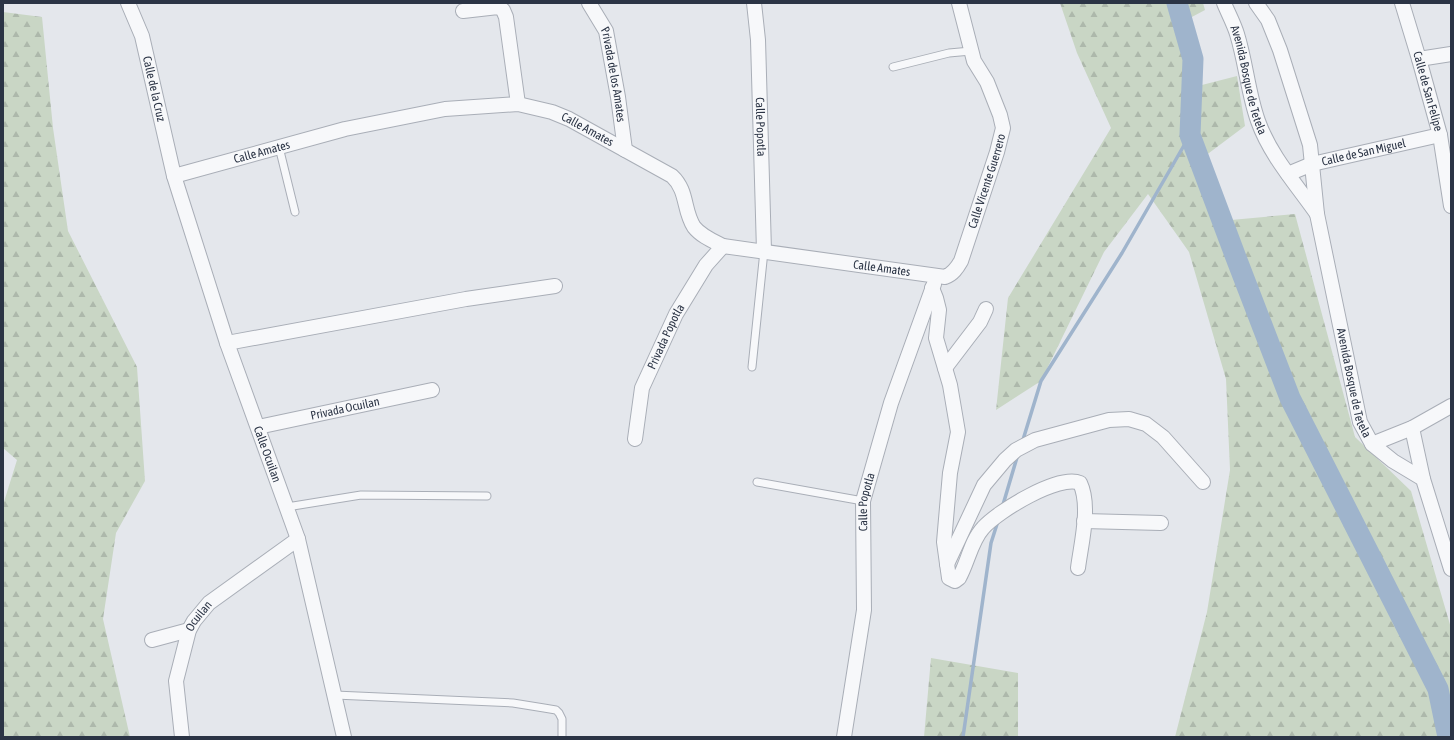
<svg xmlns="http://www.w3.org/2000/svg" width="1454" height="740" font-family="'Asap Condensed',sans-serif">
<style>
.forest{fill:url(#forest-firs)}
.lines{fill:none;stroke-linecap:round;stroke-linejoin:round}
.stream{stroke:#9fb4cc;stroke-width:3.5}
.river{stroke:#9fb4cc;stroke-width:21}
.lane-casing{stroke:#a9aeb7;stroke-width:9}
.street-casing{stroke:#a9aeb7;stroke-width:16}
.lane{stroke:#f7f8fa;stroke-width:7}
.street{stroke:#f7f8fa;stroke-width:14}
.labels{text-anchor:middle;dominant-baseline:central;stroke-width:3.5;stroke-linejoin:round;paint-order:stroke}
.street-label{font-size:12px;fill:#2b3445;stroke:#f4f6f9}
</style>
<defs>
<pattern id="forest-firs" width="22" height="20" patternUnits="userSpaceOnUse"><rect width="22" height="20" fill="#c9d6c5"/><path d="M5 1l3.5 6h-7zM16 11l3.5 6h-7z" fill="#adb8ab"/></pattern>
</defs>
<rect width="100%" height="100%" fill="#e4e7ec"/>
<path class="forest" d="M1060,3H1203L1205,10L1173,27L1198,86L1237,76L1245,126L1197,162L1231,220L1295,214L1355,437L1411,491L1451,628V737H1175L1207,612L1230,470L1226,379L1189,252L1148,194L1104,252L1041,381L996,410L1008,298L1111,128L1077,53Z
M3,12L42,17L53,128L68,231L137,367L145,481L116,533L103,619L130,737H3V505L17,460L3,448Z
M931,658L1018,673V737H924Z"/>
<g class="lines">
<path class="stream" d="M1022,443L1041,381L1122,253L1190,135
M1002,508L1018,454
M963,737L991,543L998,521"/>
<path class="river" d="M1177,3L1193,59L1190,135L1235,255L1290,398L1438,689L1448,737"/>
<defs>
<path id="lane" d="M893,67L949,53L971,51
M279,147L295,212
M752,367L764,251
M757,482L863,501
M287,507L361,495L487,496
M335,695L513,703L544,708L556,710L559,713L562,719V737"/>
<g id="street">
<path id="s1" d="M128,3L142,36L174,176L227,343L298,539L344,737"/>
<path id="s2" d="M589,3L606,31L618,97L625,150"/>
<path id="s3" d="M754,3L758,40L764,251"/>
<path id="s4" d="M1224,3C1228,13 1234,24 1237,34C1246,63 1248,93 1258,121C1270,155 1296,184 1317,214"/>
<path id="s5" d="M1256,3L1268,20L1280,50L1310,145L1317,214L1360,422L1372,444L1393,461L1423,479L1451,569"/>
<path id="s6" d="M1402,3L1419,59L1440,135L1451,206"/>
<path d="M463,11L498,7L503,10L506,17L518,104"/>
<path d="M1419,59L1451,54"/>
<path id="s7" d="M1288,174L1312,164L1440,135"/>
<path id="s8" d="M174,176L345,129L445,109L518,104L552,112L569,119L672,176C688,191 683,210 694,227C701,236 713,241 723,246L945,277C953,274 957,268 961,261L997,152L1003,128L1000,115L987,82L974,61L959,3"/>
<path d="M932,288L936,298L939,310L936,338L950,385L958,432L950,473L944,542L949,578L955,581L959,578C968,562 971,541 983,528C998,511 1059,474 1080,483C1091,506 1081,544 1078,568"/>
<path d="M227,343L466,299L555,286"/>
<path d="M945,368L980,322L986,309"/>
<path id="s9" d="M258,427L432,390"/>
<path d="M1412,428L1423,479"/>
<path id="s10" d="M635,439L642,388L676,314L706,265L723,246"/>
<path d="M1372,444L1412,428L1451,406"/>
<path d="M1084,521L1161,523"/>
<path d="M947,564L984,485L1005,460L1016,450L1035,440L1109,420L1129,419L1146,424L1163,437L1203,482"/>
<path d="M152,640L189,630"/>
<path id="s11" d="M182,737L176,681L189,630L194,621L209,603L298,539"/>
<path id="s12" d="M844,737L864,610L863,501L891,403L934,284"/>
</g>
</defs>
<use href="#lane" class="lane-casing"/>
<use href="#street" class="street-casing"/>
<use href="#lane" class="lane"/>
<use href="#street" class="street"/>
</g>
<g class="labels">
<g class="street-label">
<text stroke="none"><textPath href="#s2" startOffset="77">Privada de los Amates</textPath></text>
<text stroke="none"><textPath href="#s4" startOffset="81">Avenida Bosque de Tetela</textPath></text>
<text stroke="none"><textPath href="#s1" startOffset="90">Calle de la Cruz</textPath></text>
<text stroke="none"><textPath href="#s6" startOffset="92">Calle de San Felipe</textPath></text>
<text stroke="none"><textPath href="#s3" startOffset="124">Calle Popotla</textPath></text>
<text stroke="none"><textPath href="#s8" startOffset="427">Calle Amates</textPath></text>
<text stroke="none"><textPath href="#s8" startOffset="91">Calle Amates</textPath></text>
<text stroke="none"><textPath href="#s7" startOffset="79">Calle de San Miguel</textPath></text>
<text stroke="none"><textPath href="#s8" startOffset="946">Calle Vicente Guerrero</textPath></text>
<text stroke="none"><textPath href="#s8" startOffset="775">Calle Amates</textPath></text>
<text stroke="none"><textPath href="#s10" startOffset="108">Privada Popotla</textPath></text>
<text stroke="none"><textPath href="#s5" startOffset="395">Avenida Bosque de Tetela</textPath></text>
<text stroke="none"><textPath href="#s9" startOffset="89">Privada Ocuilan</textPath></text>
<text stroke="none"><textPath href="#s1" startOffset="473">Calle Ocuilan</textPath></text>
<text stroke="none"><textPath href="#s12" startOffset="237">Calle Popotla</textPath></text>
<text stroke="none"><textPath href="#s11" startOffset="126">Ocuilan</textPath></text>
</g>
</g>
<rect width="1454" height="740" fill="none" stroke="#2b3445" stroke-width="8"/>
</svg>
